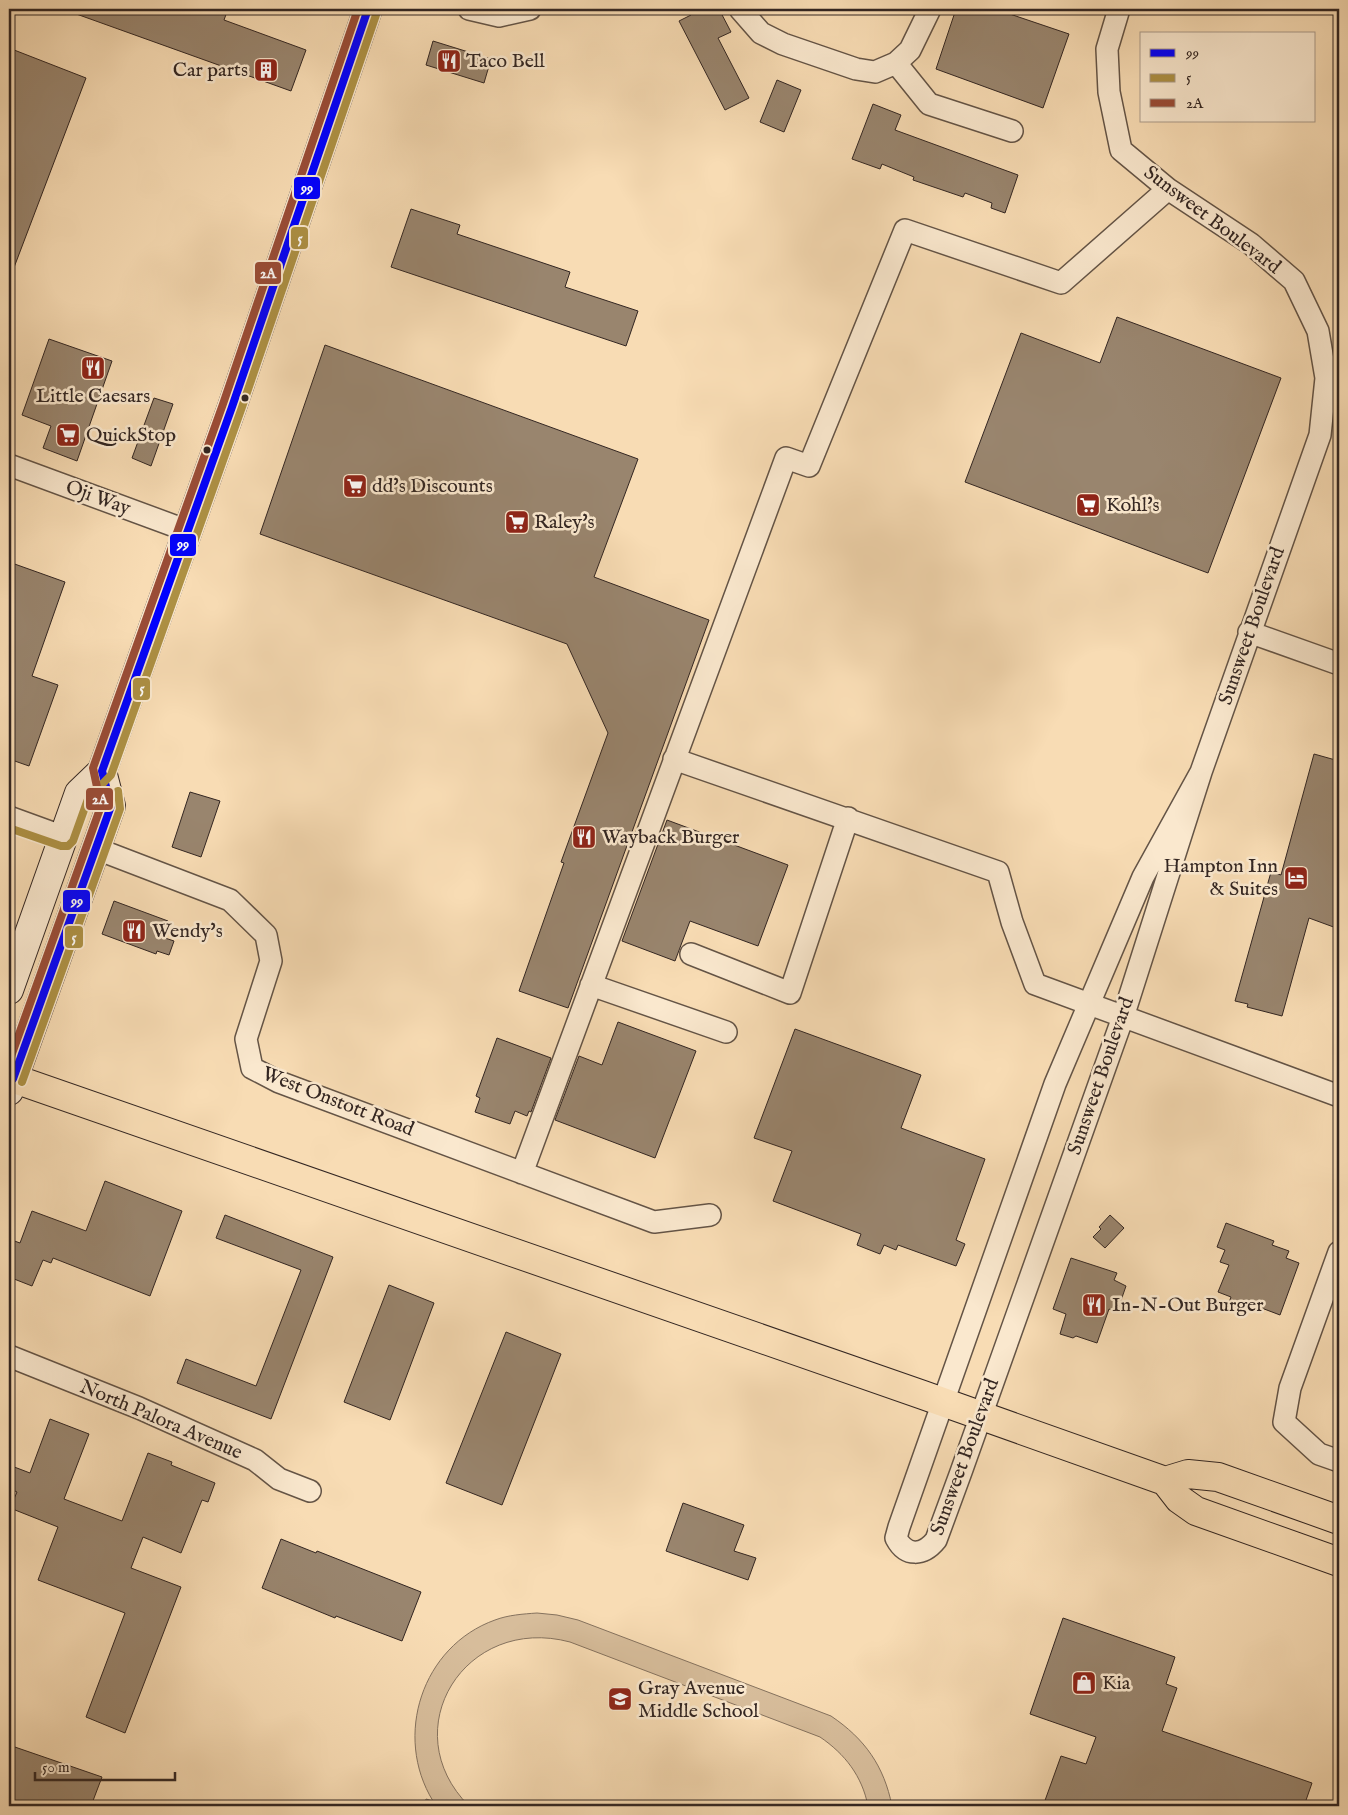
<svg xmlns="http://www.w3.org/2000/svg" width="1348" height="1815" font-family="'IM FELL English',serif">
<style>
.green{fill:#d7bd9b;stroke:#85725e}
.building{fill:#99856e;stroke:#332622}
.lines{fill:none;stroke-linecap:round;stroke-linejoin:round}
.minor-casing{stroke:#645446;stroke-width:24}
.secondary-casing{stroke:#332622;stroke-width:30}
.trunk-casing{stroke:#332622;stroke-width:30}
.minor{stroke:#fae8ce;stroke-width:21}
.secondary{stroke:#fae8ce;stroke-width:28}
.trunk{stroke:#f8dcb4;stroke-width:28}
.bus-1-casing{stroke:#fae8ce;stroke-width:11}
.bus-2-casing{stroke:#fae8ce;stroke-width:11}
.bus-3-casing{stroke:#fae8ce;stroke-width:11}
.bus-1{stroke:#00f;stroke-width:8}
.bus-2{stroke:#ad9043;stroke-width:8}
.bus-3{stroke:#9a4c36;stroke-width:8}
.bus-dot{fill:#332622;stroke:#fae8ce;stroke-width:2}
.labels{text-anchor:middle;dominant-baseline:central;stroke-width:5;stroke-linejoin:round;paint-order:stroke}
.poi-label{font-size:20px;fill:#332622;stroke:#fae8ce;text-anchor:start}
.street-label{font-size:20px;fill:#332622;stroke:#fae8ce}
.line-badge{stroke:#fae8ce;stroke-width:2}
.badge-label{font-size:14px;text-anchor:middle;font-weight:bold;fill:#fff}
</style>
<rect width="100%" height="100%" fill="#f8dcb4"/>
<filter id="stains"><feTurbulence type="fractalNoise" baseFrequency=".004" numOctaves="4"/><feColorMatrix values="0 0 0 0 .2 0 0 0 0 .09 0 0 0 0 .02 0 0 0 .5 -.17"/></filter>
<radialGradient id="worn" r=".72"><stop offset=".6" stop-color="#630" stop-opacity="0"/><stop offset="1" stop-color="#630" stop-opacity=".3"/></radialGradient>
<path class="green" d="M537,1613L557,1615L578,1620L831,1716C865,1739 884,1766 892,1806H868C862,1776 845,1754 820,1737L570,1642C465,1614 393,1730 469,1806H424L426,1799L433,1801C393,1736 422,1646 495,1620C508,1615 523,1614 537,1613Z"/>
<path class="building" d="M68,9H228L224,20L306,50L291,91L68,11Z
M688,9H719L731,32L718,38L749,98L725,110L679,21L691,15Z
M956,9H995L1069,34L1043,108L936,69Z
M433,41L491,59L484,83L426,65Z
M9,48L86,78L10,278H9Z
M777,80L801,90L784,132L760,122Z
M873,104L901,115L895,130L1018,175L1005,213L991,208L992,203L965,193L963,197L913,180L914,177L882,164L880,169L852,159Z
M411,209L460,225L457,234L570,272L565,287L638,311L626,346L391,267Z
M1117,317L1281,378L1208,573L965,482L1021,333L1100,363Z
M49,339L112,361L77,461L43,448L51,426L22,415Z
M325,345L638,459L594,577L709,620L568,1008L519,991L564,863L561,862L608,733L567,644L260,534Z
M154,398L173,404L151,466L132,458Z
M9,562L65,582L32,676L58,685L29,766L9,759Z
M1314,754L1339,761V858L1334,878L1339,880V929L1309,918L1282,1016L1247,1007L1248,1004L1235,1001L1271,872L1281,875Z
M190,792L220,801L201,857L172,847Z
M667,820L788,865L758,946L690,921L675,961L622,941Z
M114,901L168,921L162,937L174,941L169,955L157,951L156,954L102,934Z
M618,1022L696,1051L655,1158L555,1120L579,1056L602,1065Z
M795,1029L921,1075L901,1128L985,1159L956,1240L965,1244L956,1266L898,1245L896,1250L884,1245L880,1254L857,1245L861,1234L773,1201L792,1151L754,1138Z
M497,1038L551,1058L531,1112L529,1111L527,1116L515,1111L510,1124L475,1112L480,1098L476,1096Z
M105,1181L182,1211L150,1296L53,1258L51,1263L43,1260L32,1286L9,1277L13,1260L9,1258V1239L20,1243L32,1211L86,1231Z
M225,1215L333,1257L271,1419L177,1383L186,1359L256,1386L301,1270L216,1238Z
M1110,1215L1124,1228L1105,1248L1093,1237L1101,1229L1099,1227Z
M1226,1223L1274,1241L1272,1245L1289,1251L1286,1258L1299,1263L1280,1315L1251,1304L1245,1315L1227,1308L1231,1297L1218,1292L1229,1265L1220,1262L1225,1250L1217,1247Z
M1071,1258L1117,1273L1114,1280L1126,1286L1117,1312L1109,1309L1097,1343L1076,1336L1073,1338L1060,1334L1066,1314L1053,1309Z
M389,1285L434,1303L390,1420L344,1402Z
M506,1332L561,1354L502,1505L446,1483Z
M50,1419L89,1434L64,1499L122,1521L148,1453L172,1462L171,1465L215,1483L208,1502L202,1500L181,1553L143,1537L131,1568L181,1587L125,1733L86,1717L125,1613L38,1580L58,1527L10,1508L17,1492L9,1488V1465L30,1473Z
M683,1503L744,1525L734,1551L756,1558L748,1580L666,1551Z
M281,1539L316,1553L317,1551L421,1592L402,1641L336,1616L335,1618L262,1588Z
M1063,1618L1175,1657L1166,1684L1177,1688L1162,1731L1312,1783L1304,1806H1043L1061,1756L1086,1764L1096,1737L1030,1714Z
M9,1745L102,1777L91,1806H9Z"/>
<g class="lines">
<defs>
<path id="minor" d="M469,9L499,16L530,9
M740,9L761,33L783,44L856,69L875,72L896,63L910,50L930,9
M1119,9L1107,49L1109,92L1121,150L1168,189L1251,244L1294,281L1318,331L1326,378L1320,435L1201,772L1123,1017L961,1472L936,1540C923,1556 906,1557 896,1538L899,1527L1055,1084L1143,877L1201,772
M896,63L929,104L1012,131
M9,465L188,531
M1249,632L1339,664
M674,759L998,872L1012,922L1035,984L1339,1096
M9,817L64,837
M97,849L230,900L266,935L271,961L246,1039L252,1068L279,1082L654,1222L710,1215
M691,954L790,993L848,818
M591,985L726,1032
M522,1173L786,458L809,466L905,230L1061,283L1168,189
M1339,1252L1290,1388L1284,1422L1319,1454L1339,1461
M9,1356L139,1408L255,1460L279,1479L310,1491"/>
<path id="secondary" d="M9,990L79,793L102,771L232,407L368,9
M9,1091L111,806L102,771"/>
<path id="trunk" d="M9,1077L923,1395L1165,1481L1179,1499L1196,1511L1339,1562
M1165,1481L1188,1474L1218,1477L1339,1520"/>
</defs>
<use href="#minor" class="minor-casing"/>
<use href="#secondary" class="secondary-casing"/>
<use href="#trunk" class="trunk-casing"/>
<use href="#minor" class="minor"/>
<use href="#secondary" class="secondary"/>
<use href="#trunk" class="trunk"/>
<defs>
<path id="bus-1" d="M13,1079L111,806L102,771L232,407L368,9"/>
<path id="bus-2" d="M9,828L61,846H68L73,841L88,799L111,775L241,410L377,12
M22,1082L120,809L118,791"/>
<path id="bus-3" d="M9,1062L101,806L93,768L223,404L358,9"/>
</defs>
<use href="#bus-1" class="bus-1-casing"/>
<use href="#bus-2" class="bus-2-casing"/>
<use href="#bus-3" class="bus-3-casing"/>
<use href="#bus-1" class="bus-1"/>
<use href="#bus-2" class="bus-2"/>
<use href="#bus-3" class="bus-3"/>
</g>
<defs>
<symbol id="restaurant-square" viewBox="-11 -11 22 22"><rect x="-9" y="-9" width="18" height="18" rx="4" fill="#8f2418" stroke="#fae8ce"/><path d="M-5-6h1v4h1v-4h1v4h1v-4h1v5L-1.5 .5V6h-2V.5L-5-1ZM5-6V6H3V1.5H1.5Q1.5-4 5-6Z" fill="#fff"/></symbol>
<symbol id="building-square" viewBox="-11 -11 22 22"><rect x="-9" y="-9" width="18" height="18" rx="4" fill="#8f2418" stroke="#fae8ce"/><path d="M-4-6H4V6H1V3H-1V6H-4ZM-2.5-4.3h1.7v1.8h-1.7ZM.8-4.3h1.7v1.8H.8ZM-2.5-1h1.7V.8h-1.7ZM.8-1h1.7V.8H.8Z" fill="#fff"/></symbol>
<symbol id="supermarket-square" viewBox="-11 -11 22 22"><rect x="-9" y="-9" width="18" height="18" rx="4" fill="#8f2418" stroke="#fae8ce"/><path d="M-6-5.5h2.5l.6 2H6L4.5 2H-2.5L-4.4-4H-6ZM-1.5 3.2a1.3 1.3 0 1 0 .1 0ZM3 3.2a1.3 1.3 0 1 0 .1 0Z" fill="#fff"/></symbol>
<symbol id="hotel-square" viewBox="-11 -11 22 22"><rect x="-9" y="-9" width="18" height="18" rx="4" fill="#8f2418" stroke="#fae8ce"/><path d="M-6-4.5h1.5V1H6V5H4.5V3h-9V5H-6ZM-4 0a1.8 1.8 0 1 1 3.6 0ZM.5 0V-2.5h3Q6-2.5 6 0Z" fill="#fff"/></symbol>
<symbol id="shop-square" viewBox="-11 -11 22 22"><rect x="-9" y="-9" width="18" height="18" rx="4" fill="#8f2418" stroke="#fae8ce"/><path d="M-5-2.5h2.3a2.7 3.5 0 0 1 5.4 0H5L5.5 6h-11ZM-1.5-2.5h3a1.5 2.3 0 0 0-3 0Z" fill="#fff"/></symbol>
<symbol id="school-square" viewBox="-11 -11 22 22"><rect x="-9" y="-9" width="18" height="18" rx="4" fill="#8f2418" stroke="#fae8ce"/><path d="M0-5L7-2L0 1L-7-2ZM-4 1L0 2.5L4 1V4Q0 6-4 4Z" fill="#fff"/></symbol>
</defs>
<g fill-rule="evenodd">
<use href="#restaurant-square" x="435" y="47" width="28" height="28"/>
<use href="#building-square" x="252" y="56" width="28" height="28"/>
<use href="#restaurant-square" x="79" y="354" width="28" height="28"/>
<use href="#supermarket-square" x="54" y="421" width="28" height="28"/>
<use href="#supermarket-square" x="341" y="472" width="28" height="28"/>
<use href="#supermarket-square" x="1074" y="491" width="28" height="28"/>
<use href="#supermarket-square" x="503" y="508" width="28" height="28"/>
<use href="#restaurant-square" x="570" y="823" width="28" height="28"/>
<use href="#hotel-square" x="1282" y="864" width="28" height="28"/>
<use href="#restaurant-square" x="120" y="917" width="28" height="28"/>
<use href="#restaurant-square" x="1080" y="1291" width="28" height="28"/>
<use href="#shop-square" x="1070" y="1669" width="28" height="28"/>
<use href="#school-square" x="606" y="1685" width="28" height="28"/>
</g>
<g class="bus-dot">
<circle cx="245" cy="398" r="4.5"/>
<circle cx="207" cy="450" r="4.5"/>
</g>
<g class="labels">
<g class="poi-label">
<text x="466" y="61">Taco Bell</text>
<text x="248" y="70" text-anchor="end">Car parts</text>
<text x="93" y="396" text-anchor="middle">Little Caesars</text>
<text x="86" y="435">QuickStop</text>
<text x="372" y="486">dd's Discounts</text>
<text x="1106" y="505">Kohl's</text>
<text x="534" y="522">Raley's</text>
<text x="602" y="837">Wayback Burger</text>
<text x="1278" y="866" text-anchor="end">Hampton Inn<tspan x="1278" dy="23">&amp; Suites</tspan></text>
<text x="152" y="931">Wendy's</text>
<text x="1112" y="1305">In-N-Out Burger</text>
<text x="1102" y="1683">Kia</text>
<text x="638" y="1688">Gray Avenue<tspan x="638" dy="23">Middle School</tspan></text>
</g>
<g class="street-label">
<text transform="translate(1212 220) rotate(37)">Sunsweet Boulevard</text>
<text transform="translate(98 498) rotate(20)">Oji Way</text>
<text transform="translate(1252 626) rotate(-71)">Sunsweet Boulevard</text>
<text transform="translate(1101 1076) rotate(-71)">Sunsweet Boulevard</text>
<text transform="translate(338 1102) rotate(21)">West Onstott Road</text>
<text transform="translate(161 1420) rotate(23)">North Palora Avenue</text>
<text transform="translate(965 1457) rotate(-70)">Sunsweet Boulevard</text>
</g>
</g>
<g class="line-badge">
<rect x="293" y="176" width="28" height="24" rx="5" fill="#00f"/>
<rect x="290" y="226" width="19" height="24" rx="5" fill="#ad9043"/>
<rect x="254" y="261" width="28" height="24" rx="5" fill="#9a4c36"/>
<rect x="169" y="533" width="28" height="24" rx="5" fill="#00f"/>
<rect x="132" y="677" width="19" height="24" rx="5" fill="#ad9043"/>
<rect x="85" y="787" width="29" height="24" rx="5" fill="#9a4c36"/>
<rect x="62" y="889" width="29" height="24" rx="5" fill="#00f"/>
<rect x="64" y="925" width="20" height="24" rx="5" fill="#ad9043"/>
</g>
<g class="badge-label">
<text x="307" y="193">99</text>
<text x="300" y="243">5</text>
<text x="268" y="278">2A</text>
<text x="183" y="549">99</text>
<text x="142" y="693">5</text>
<text x="100" y="804">2A</text>
<text x="77" y="906">99</text>
<text x="74" y="942">5</text>
</g>
<rect width="1348" height="1815" fill="none" stroke="#f8dcb4" stroke-width="30"/>
<rect x="10" y="10" width="1328" height="1795" fill="none" stroke="#332622" stroke-width="2.5"/>
<rect x="15" y="15" width="1318" height="1785" fill="none" stroke="#332622"/>
<rect x="1140" y="32" width="175" height="90" fill="#fae8ce" stroke="#aa9a89"/>
<rect x="1150" y="49" width="25" height="8" fill="#0000ff" stroke="#aa9a89"/>
<text x="1186" y="58" font-size="15" fill="#332622">99</text>
<rect x="1150" y="74" width="25" height="8" fill="#ad9043" stroke="#aa9a89"/>
<text x="1186" y="82" font-size="15" fill="#332622">5</text>
<rect x="1150" y="99" width="25" height="8" fill="#9a4c36" stroke="#aa9a89"/>
<text x="1186" y="108" font-size="15" fill="#332622">2A</text>
<path d="M35 1772v8h140v-8" fill="none" stroke="#332622" stroke-width="2.5"/>
<text x="42" y="1772" font-size="15" fill="#332622" stroke="#fae8ce" stroke-width="4" paint-order="stroke">50 m</text>
<rect width="100%" height="100%" filter="url(#stains)"/>
<rect width="100%" height="100%" fill="url(#worn)"/>
</svg>
